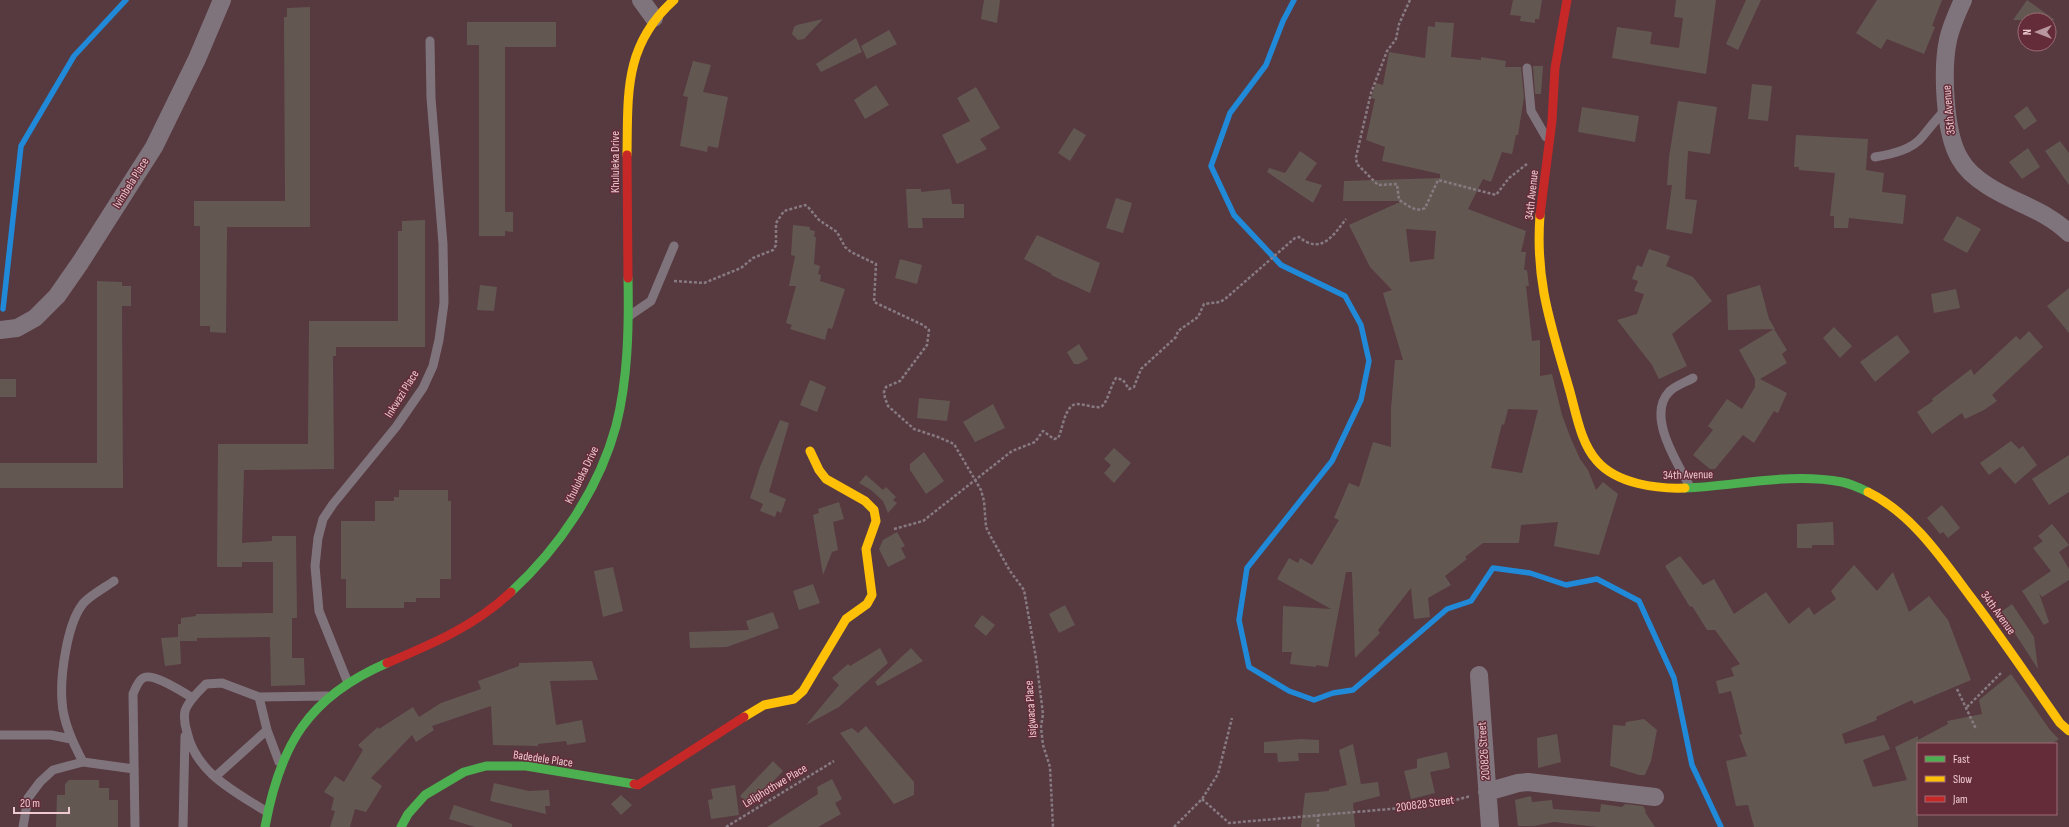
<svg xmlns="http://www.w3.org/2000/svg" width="2069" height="827" font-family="'Sofia Sans Condensed',sans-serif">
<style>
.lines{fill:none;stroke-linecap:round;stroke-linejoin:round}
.stream{stroke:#208ad8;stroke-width:5.5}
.building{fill:#635851;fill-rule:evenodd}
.path{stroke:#877a81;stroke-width:2.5;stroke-dasharray:3 2;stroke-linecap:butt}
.lane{stroke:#80747c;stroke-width:9}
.street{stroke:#80747c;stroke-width:18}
.fast{stroke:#4caf50;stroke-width:9}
.slow{stroke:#ffc107;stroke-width:9}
.jam{stroke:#c62828;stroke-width:9}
.labels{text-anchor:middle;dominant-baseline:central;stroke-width:3;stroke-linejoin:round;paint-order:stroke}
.street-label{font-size:12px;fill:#eecad0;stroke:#642c39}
</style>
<rect width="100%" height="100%" fill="#573940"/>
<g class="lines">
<path class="stream" d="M1294,0L1283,21L1266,65L1230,113L1211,166L1234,215L1281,265L1345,296L1361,325L1369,361L1361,400L1332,461L1247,568L1239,620L1249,667L1289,691L1314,700L1333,693L1353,690L1447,609L1471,601L1493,568L1530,573L1566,585L1597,579L1639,601L1674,678L1692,765L1721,827
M3,309L21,146L74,56L126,0"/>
</g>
<path class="building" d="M984,0H1000L997,23L981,19Z
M1513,0H1542L1539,19H1535V23L1520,21L1521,16L1510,15Z
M1676,0H1716L1706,74L1612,58L1617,27L1652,32L1650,44L1679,48L1683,18L1674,17Z
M1746,0H1761L1738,50L1726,44Z
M1877,0H1942L1932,26L1935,27L1924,54L1887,39L1881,49L1856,33Z
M2027,0L2055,20H2013Z
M310,7V227H227L226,333L210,332V326H200V226H194V201H285L284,17H287V8Z
M823,19L804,39L798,40L792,34L794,27L797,25Z
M467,22H556V47H505V212H513V232L505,231V236H479V45H467Z
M1435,22L1454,23L1451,57L1481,60V57L1506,61L1505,67H1521L1524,97L1518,135H1516L1512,154L1502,152L1491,182L1483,179L1468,209L1526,231L1521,252H1526L1524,270H1527L1529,286H1526L1532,341L1540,340V376L1552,374L1562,415L1571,439L1580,459L1588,470L1596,490L1603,482L1618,494L1599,555L1554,546L1558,522L1521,525L1519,543H1483L1465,557L1467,559L1445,576L1451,585L1428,598L1430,617L1414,619L1411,588L1378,630L1380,633L1355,658L1352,572H1346L1328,667L1316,665V667L1290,664L1292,652H1282L1283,606L1331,609L1277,579L1289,558L1298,563L1300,558L1312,565L1339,520L1334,518L1349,483L1359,487L1373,442L1391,447V409L1395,360H1403L1383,293L1392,290L1370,267L1349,225L1402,201H1343L1344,181L1440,178V174L1382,161L1385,147L1366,140L1375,99L1371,98L1376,83L1383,85L1389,52L1425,58L1428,26L1435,27ZM1406,229L1436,231L1434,259L1410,262ZM1508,409L1538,410L1522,473L1491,468L1502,424L1504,425Z
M889,30L897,44L867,59L861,46Z
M856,38L862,52L821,72L816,64Z
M693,61L711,65L703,92L728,97L718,148L708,146L707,152L680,146L688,97L683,96Z
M1533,66H1543L1541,94H1535Z
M1752,84L1772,86L1768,121L1748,119Z
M876,85L889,105L865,119L854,100Z
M976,87L1000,128L980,139L987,149L957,164L942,135L970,121L957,98Z
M1678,101L1717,107L1710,154L1688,151L1685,199L1697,200L1692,234L1666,229L1672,185H1667L1669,157Z
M2027,106L2037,121L2024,130L2014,116Z
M1582,107L1639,116L1635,142L1578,132Z
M1074,128L1086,135L1070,161L1058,153Z
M1796,135L1868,139L1866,170L1884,173L1882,192L1906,195L1903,224L1849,218L1848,228H1834V216H1830L1835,173L1799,170V167H1794Z
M2060,141L2069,153V185L2045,151Z
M2028,148L2040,167L2022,179L2009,162Z
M1300,151L1317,163L1305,180L1322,185L1313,203L1267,172L1269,168L1285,173Z
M906,189H921V192L950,189L952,204H964V218H922L923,228H908Z
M1116,198L1132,203L1123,233L1106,228Z
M1957,216L1981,229L1967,253L1943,240Z
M425,220V347H336V356H333L334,469L244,470L242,543L272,541V536H296L297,618H292V658H304L305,685L271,686L270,637L197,638V641H180L181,664L165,666L161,638L178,637V624H181V618L196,616V614L273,613V562H242V567H217L218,444H308L309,321H398V231H402V221Z
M793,225L810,227V230L815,231L814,237H816L814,264L820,266L818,274L821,275L820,281L845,289L832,329L828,328L825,340L790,329L792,325L786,323L796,286H789L795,256L791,255Z
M1037,235L1100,263L1090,293L1051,275L1052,274L1024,259Z
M1649,249L1670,256L1666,266L1693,277L1712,301L1672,334L1687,366L1659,379L1652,365L1617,320L1637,314L1644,294L1634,291L1638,281L1632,279L1637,265L1642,267Z
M900,259L922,265L917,284L895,278Z
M97,281L122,282V286H131V306H122L123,488H0V463H97Z
M480,285L497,287L494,311L477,310Z
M1760,285L1769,319L1775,329L1728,330L1727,295Z
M2069,288V333L2047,306Z
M1956,289L1960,308L1934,313L1931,294Z
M1834,327L1852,346L1840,358L1823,338Z
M1774,329L1787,350L1782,354L1787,363L1760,379L1787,393L1778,413L1774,411L1754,443L1743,435L1715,469H1710L1693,455L1713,430L1708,426L1727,399L1742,409L1755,387V379L1739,350Z
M2029,331L2043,347L1992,395L1997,401L1984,410L1965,419L1962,413L1932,434L1917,412L1933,401L1932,399L1971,369L1974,375L2016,336L2020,340Z
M1897,335L1910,352L1875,382L1860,362Z
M1079,344L1088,359L1079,364H1074L1067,352Z
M0,379H16V397H0Z
M810,380L826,387L817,412L800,405Z
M919,398L950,401L947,421L917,418Z
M993,404L1005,428L975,442L963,422Z
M780,420L789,423L769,492L786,499L781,513L777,511L775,517L760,511L763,504L750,498L760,467Z
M2011,441L2019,449L2023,446L2037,465L2015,484L2000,467L1989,475L1980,463Z
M1114,448L1131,463L1114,483L1104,473L1111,465L1104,459Z
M924,452L944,481L926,494L910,470V464Z
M2069,455V492L2049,505L2032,479Z
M866,475L883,490L886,487L896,497L893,500L897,503L888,513L883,501L871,490L859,483Z
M399,490H448V501H451V579H440V598H416V602H404V608H346V579H341V521H375V501H394V497H399Z
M839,502L844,519L833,522L838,550L832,552L823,575L813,515L819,513L818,509Z
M1942,505L1960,528L1948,538L1943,532L1940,534L1927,518Z
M1833,522L1834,545H1812V548H1797V524Z
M2052,524L2069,545L2059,552L2069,569V580L2042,597L2039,593L2049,622L2044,625L2022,591L2051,571L2033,548L2043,541L2038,536Z
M897,532L905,546L901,548L906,558L888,567L879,549L883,540Z
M1680,556L1703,585L1714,579L1734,614L1766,592L1789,624L1809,607L1814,615L1836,599L1831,591L1854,565L1877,591L1893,572L1909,612L1929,596L1948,620L1971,680L1914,704L1912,700L1876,717L1877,720L1842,734L1845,744L1884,735L1890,749L1863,760L1873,787L1907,780L1895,747L1918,736V740L1948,724L1947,721L1982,714L1979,700L2011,674L2050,730L2059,739L2052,744H1918V827H1754L1748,805L1736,806L1726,761L1747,756L1739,735L1742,734L1731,691L1719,694L1716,681L1734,676L1731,668L1740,664L1715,630H1707L1692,606L1690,607L1665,566Z
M613,567L623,611L603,617L594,571Z
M813,584L820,603L799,610L793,591Z
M2012,604L2034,637L2038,669L2001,612Z
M1065,605L1075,625L1059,633L1049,614Z
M773,612L779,628L727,647L690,648L689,632L749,630L746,621Z
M982,615L995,625L986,636L974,626Z
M880,648L888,663L839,707L806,725L839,685L832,678L848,664L850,666Z
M911,648L923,661L878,686L875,682Z
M592,661L598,680L550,681L556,725L582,720L586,742L567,745L566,741L538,744V746L493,745L491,706L432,726L434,730L416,742L412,735L371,778L382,786L366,812L355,809L350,827H330L335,811L331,810L334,798L324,792L335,776L344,782L363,750L358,745L378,727L379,729L413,707L419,717L441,703L481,689L478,681L519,666V663Z
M1644,719L1657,730L1651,761L1645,775H1639L1610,766L1613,725L1625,726L1626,722Z
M866,726L914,782V795L894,804L840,733L852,728L858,733Z
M1557,734L1561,762L1538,768L1537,738Z
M1301,739L1319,740V753H1298L1299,761L1278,762L1277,753H1264V742Z
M1353,744L1361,784L1378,782L1380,796L1353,803L1355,827H1301L1305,793L1329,791V789L1347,785L1339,750Z
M1447,752L1450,768L1430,772L1435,793L1411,799L1404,771L1417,768V759Z
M773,761L783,771L750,806L740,796Z
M832,779L842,799L835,803L841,814L818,827H767L818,794L817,787Z
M69,780H99V788H109V800H118V827H56L57,795H65V784Z
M494,783L529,791L549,790L550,806H545L546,814L490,801Z
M735,785L739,815L711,819L708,800L713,799L711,789Z
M621,795L632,805L621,815L611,804Z
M1531,796L1532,802L1552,800L1553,809L1600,812L1601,804L1622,807L1625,804L1643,806L1646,811L1645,812L1655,827H1598L1554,822L1534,826H1518L1515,800Z
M454,805L512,824V827H475L449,819Z"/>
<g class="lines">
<path class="path" d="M1410,0L1399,24L1396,39L1387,51L1371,93L1356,157L1357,164L1378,185L1397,184L1399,200C1408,205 1415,213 1425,208L1438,180L1496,195L1509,178L1527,164
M674,281L704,283L741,268L753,258L773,250L776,245V223L784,211L805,205L808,207L819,220L837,232L845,247L851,252L876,264L874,302L923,325L929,330L927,345L900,381L886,387L884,392L885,398L888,406L914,429L938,437L954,444L981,490L984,501L986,527L991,537L1010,571L1024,590L1036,658L1043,714L1041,727L1043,745L1050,767L1053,827
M894,529L923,521L1012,451L1035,442L1043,431L1054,439L1058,438C1063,430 1064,405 1077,404C1085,404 1093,408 1101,407C1108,402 1110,387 1116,378L1123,380L1129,389L1134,387L1141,369L1176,337L1178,331L1198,317L1204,304L1220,302L1225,299L1295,238L1299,237C1321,255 1333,236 1346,219
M1957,689L1976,729
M1967,707L2002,672
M1202,799L1229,823L1436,805L1471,796
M726,827L834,761
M1174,827L1202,799L1218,774L1232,718
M1318,827V815"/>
<path class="lane" d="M1527,68L1531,111L1546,137
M1875,157C1892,154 1912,150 1923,136C1931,126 1938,117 1947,108
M629,316L651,301L674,246
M1690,487C1678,464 1646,416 1669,392C1674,386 1686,382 1693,378
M348,683L319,611L315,566L318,538L323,519L333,504L396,427L423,388L433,366L439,340L444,303L443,244L431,98L430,41
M259,697L267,730L279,762
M0,735H51L71,739
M83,762L134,769
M215,777L267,730
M267,812C234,791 196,773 187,732C185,726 184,717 185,711C188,701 199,691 206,684L222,683L259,697L327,696
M23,827L28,798L40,782L53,770L83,762C73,743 63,722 62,701C60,676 67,625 82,605C87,597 106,587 114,581
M135,827L133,694C135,689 138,681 143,678C153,672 184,693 193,698
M183,827L185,736"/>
<path class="street" d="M641,0L654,18
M1963,0C1957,13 1951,26 1948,40C1942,69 1944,133 1960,159C1966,170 1977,179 1988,186C2016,204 2044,209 2069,233
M0,330L17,328L35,318L57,296L80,263L154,147L197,59L222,0
M1479,675L1490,827
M1487,792L1518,783L1528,782L1655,797"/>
<path class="fast" d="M1685,488C1737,486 1790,472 1842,482C1851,484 1860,488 1868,492
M511,592C559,548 599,489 616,426C628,379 629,327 628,278
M265,827C280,745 308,697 387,663
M401,827L408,814L425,795L464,772L486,766H526L634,784"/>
<path class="slow" d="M627,155C628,92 624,45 674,0
M1540,215C1535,282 1551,325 1569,388C1576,412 1580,442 1597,461C1617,484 1657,489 1685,488
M1868,492C1912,514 1941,557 1970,596C2001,637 2030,680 2060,723L2069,731
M744,717L764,705L794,699L803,691L846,619L867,604L872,595L866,549L876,521L874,510L865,501L826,479L819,470L810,451"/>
<path class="jam" d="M627,155L628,278
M1540,215L1552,121L1555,68L1567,0
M387,663C432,644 475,626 511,592
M634,784L638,785L744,717"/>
</g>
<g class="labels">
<g class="street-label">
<text transform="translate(1949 110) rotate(-95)">35th Avenue</text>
<text transform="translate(615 162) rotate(-90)">Khululeka Drive</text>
<text transform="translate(131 183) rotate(-58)">Ivimbela Place</text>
<text transform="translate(1532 195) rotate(-84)">34th Avenue</text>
<text transform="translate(402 394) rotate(-58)">Inkwazi Place</text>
<text transform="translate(582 475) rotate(-64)">Khululeka Drive</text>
<text transform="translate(1688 475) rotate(-1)">34th Avenue</text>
<text transform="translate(1998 613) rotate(54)">34th Avenue</text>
<text transform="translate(1031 709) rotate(-94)">Isigwaca Place</text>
<text transform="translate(1484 751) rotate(-94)">200826 Street</text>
<text transform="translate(543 759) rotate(8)">Badedele Place</text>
<text transform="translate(775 786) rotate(-31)">Leliphothwe Place</text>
<text transform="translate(1425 804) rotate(-8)">200828 Street</text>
</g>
</g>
<rect x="1917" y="743" width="140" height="72" fill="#642c39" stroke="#9b6b75"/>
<rect x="1925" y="756" width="20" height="6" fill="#4caf50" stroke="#9b6b75"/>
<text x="1953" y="763" font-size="12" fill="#eecad0">Fast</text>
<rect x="1925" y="776" width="20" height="6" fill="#ffc107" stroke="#9b6b75"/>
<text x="1953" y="783" font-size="12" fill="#eecad0">Slow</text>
<rect x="1925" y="796" width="20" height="6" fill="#c62828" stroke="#9b6b75"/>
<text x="1953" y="803" font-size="12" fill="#eecad0">Jam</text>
<g transform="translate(2037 32) rotate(270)"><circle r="19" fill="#642c39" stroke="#9b6b75"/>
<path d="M0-3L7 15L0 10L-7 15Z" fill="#b9979e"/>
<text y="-6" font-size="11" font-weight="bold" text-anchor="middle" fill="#eecad0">N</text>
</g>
<path d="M14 807v6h55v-6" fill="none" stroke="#eecad0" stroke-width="2"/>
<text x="20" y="807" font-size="12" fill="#eecad0" stroke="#642c39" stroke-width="3" paint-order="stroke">20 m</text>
</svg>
